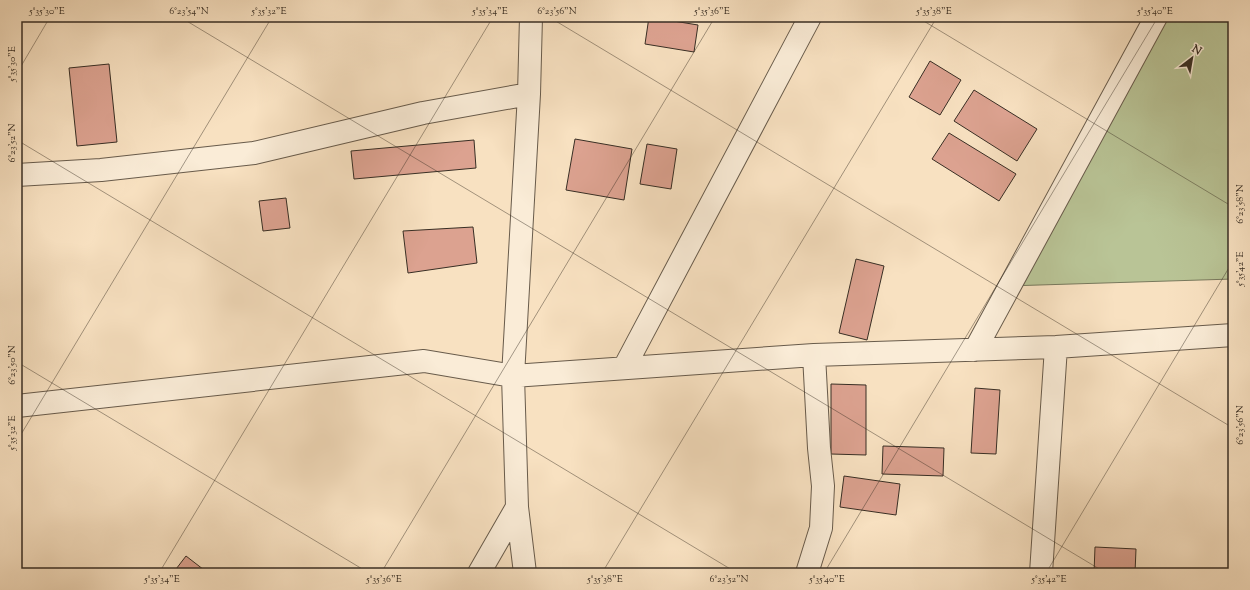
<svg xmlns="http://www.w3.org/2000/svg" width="1250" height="590" font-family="'Sorts Mill Goudy',serif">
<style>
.green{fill:#b9c496;stroke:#78795d}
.building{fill:#dca290;stroke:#382e24}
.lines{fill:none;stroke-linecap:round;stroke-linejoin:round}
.minor-casing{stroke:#685b4b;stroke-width:24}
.minor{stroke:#faecd7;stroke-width:22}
.ticks{fill:none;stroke:#382e24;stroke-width:1;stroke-opacity:0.45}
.neatline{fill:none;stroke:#382e24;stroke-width:1.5}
.ticks-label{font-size:10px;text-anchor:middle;fill:#382e24}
</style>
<rect width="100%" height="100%" fill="#f8e1c1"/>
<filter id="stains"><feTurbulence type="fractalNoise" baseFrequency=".005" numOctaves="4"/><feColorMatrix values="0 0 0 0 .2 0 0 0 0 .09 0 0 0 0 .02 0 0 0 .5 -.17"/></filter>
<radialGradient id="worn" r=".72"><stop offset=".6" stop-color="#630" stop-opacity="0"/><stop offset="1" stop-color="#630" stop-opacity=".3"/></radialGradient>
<path class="green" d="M1149,17H1233V279L1007,286Z"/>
<path class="building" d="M649,17L698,25L694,52L645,44Z
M930,61L961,80L940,115L909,97Z
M109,64L117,142L77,146L69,68Z
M974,90L1037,129L1017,161L954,121Z
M949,133L1016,174L999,201L932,159Z
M575,139L632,149L624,200L566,190Z
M474,140L476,168L354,179L351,151Z
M647,144L677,149L671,189L640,184Z
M286,198L290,228L263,231L259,201Z
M473,227L477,263L408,273L403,231Z
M856,259L884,266L867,340L839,333Z
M831,384L866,385V455L831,454Z
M975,388L1000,390L996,454L971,453Z
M883,446L944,448L943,476L882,474Z
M844,476L900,484L896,515L840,507Z
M1095,547L1136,549L1135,573H1094Z
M186,556L208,573H173Z"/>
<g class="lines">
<defs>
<path id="minor" d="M17,175L101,170L254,153L423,113L529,94
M975,350L1156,17
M624,368L810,17
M17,406L424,361L513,376L814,355L1056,347L1233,335
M517,507L525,573
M479,573L517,507L513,376L529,94L531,17
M807,573L821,528L823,486L819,448L814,355
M1041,573L1056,347"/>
</defs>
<use href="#minor" class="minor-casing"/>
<use href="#minor" class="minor"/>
</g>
<path class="ticks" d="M180,17L1106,573M549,17L1233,428M917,17L1233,207M17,73L50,17M17,140L737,573M17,362L369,573M17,441L272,17M159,573L493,17M381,573L715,17M602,573L937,17M824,573L1158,17M1046,573L1233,261"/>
<rect width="1250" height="590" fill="none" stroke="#f8e1c1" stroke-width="44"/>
<g transform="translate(1192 58) rotate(31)" stroke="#faecd7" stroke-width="3" paint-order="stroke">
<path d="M0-3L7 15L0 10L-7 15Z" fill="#382e24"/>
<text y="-6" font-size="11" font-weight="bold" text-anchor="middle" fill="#382e24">N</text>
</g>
<rect x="22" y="22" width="1206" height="546" class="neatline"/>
<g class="ticks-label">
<text x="47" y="14">5°35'30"E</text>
<text x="189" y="14">6°23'54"N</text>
<text x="269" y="14">5°35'32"E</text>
<text x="490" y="14">5°35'34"E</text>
<text x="557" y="14">6°23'56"N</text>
<text x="712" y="14">5°35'36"E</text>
<text x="934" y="14">5°35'38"E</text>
<text x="1155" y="14">5°35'40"E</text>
<text transform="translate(11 64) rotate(-90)" y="4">5°35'30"E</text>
<text transform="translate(11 143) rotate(-90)" y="4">6°23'52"N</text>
<text transform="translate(1239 204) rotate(-90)" y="4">6°23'58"N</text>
<text transform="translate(1239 269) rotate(-90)" y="4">5°35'42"E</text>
<text transform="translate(11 365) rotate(-90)" y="4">6°23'50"N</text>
<text transform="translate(1239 425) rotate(-90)" y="4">6°23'56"N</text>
<text transform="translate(11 433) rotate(-90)" y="4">5°35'32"E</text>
<text x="162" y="582">5°35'34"E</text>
<text x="384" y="582">5°35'36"E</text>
<text x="605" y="582">5°35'38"E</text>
<text x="729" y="582">6°23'52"N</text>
<text x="827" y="582">5°35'40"E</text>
<text x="1049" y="582">5°35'42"E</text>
</g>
<rect width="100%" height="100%" filter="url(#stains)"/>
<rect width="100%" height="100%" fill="url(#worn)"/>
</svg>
